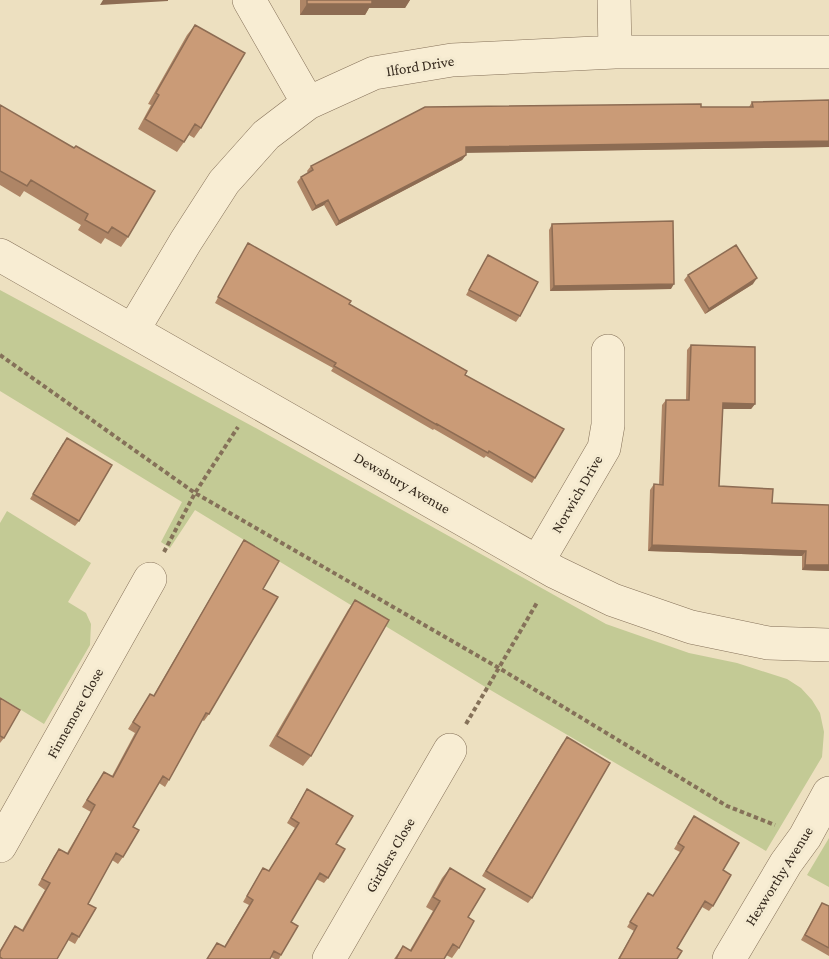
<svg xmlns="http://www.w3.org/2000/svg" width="829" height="959" font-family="'Crimson Pro',serif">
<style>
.green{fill:#c3ca95}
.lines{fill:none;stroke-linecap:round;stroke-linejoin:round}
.minor-casing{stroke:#857159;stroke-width:34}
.path{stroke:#857159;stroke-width:4;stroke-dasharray:4.5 3;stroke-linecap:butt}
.minor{stroke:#f8edd3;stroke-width:33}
.wall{fill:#ae8566}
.shaded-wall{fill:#8d6c53}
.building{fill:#ca9b77;stroke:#8d6c53;stroke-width:1.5}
.labels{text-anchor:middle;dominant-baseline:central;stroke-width:6;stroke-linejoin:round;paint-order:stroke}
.street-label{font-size:15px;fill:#35291d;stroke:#f4ead0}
</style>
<rect width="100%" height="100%" fill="#ede0c0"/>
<path class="green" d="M0,290L252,426L606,624L689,653L737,663L787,679L801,688L812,700L820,713L824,732L822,757L766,851L487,688L195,510L170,548L161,542L182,502L0,391Z
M7,511L91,563L68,602L86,613L91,624L90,645L44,724L0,697V523Z
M829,838V887L807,875Z"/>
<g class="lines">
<defs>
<path id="minor" d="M249,0L308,103
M614,0L615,52
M0,255L555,572L613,600L691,627L768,643L829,645
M133,330L186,241L224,182L266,135L308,103L374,73L452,60L615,52H829
M538,561L604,448L608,425V351
M0,846L150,579
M329,959L450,750
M729,959L786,863L805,837L829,793"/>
</defs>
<use href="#minor" class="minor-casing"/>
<path class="path" d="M0,355L195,493L499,668L727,806L775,825
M164,552L195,493L238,427
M466,724L538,601"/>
<use href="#minor" class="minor"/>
</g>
<path class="wall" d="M300,0H410L405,8H369L365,15H300Z
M195,25L201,128L194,138L189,135L177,152L138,129L151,105L148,104L187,35Z
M829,100V147L466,152V155L462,160L336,226L324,205L312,211L297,182L301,177L308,173L307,171L311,166L701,107H749L752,102Z
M0,105L128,237L121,247L105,238L101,244L78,230L81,225L24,191L20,197L0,185Z
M552,224L671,289L550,291L549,230Z
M248,243L465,375L535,478L532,483L486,456L484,458L434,429L433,430L331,371L333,368L215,303Z
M488,255L520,316L516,322L466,295Z
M688,275L753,284L705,314L684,280Z
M691,345L755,404L751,409H723L719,486L772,503L829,571L802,570V556L648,551L650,490L654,484L659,485L662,405L666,400H686L687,350Z
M63,443L79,521L75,526L30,499Z
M244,540L263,589L209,714L204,721L202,720L169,780L165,787L159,783L133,827L123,857L118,864L112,860L88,904L79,937L75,944L68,940L57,959H0V950L10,933L15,926L22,930L45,890L38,885L54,856L59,849L67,853L91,812L82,807L104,772L112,776L135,733L128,729L150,694L153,696Z
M355,600L311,756L303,766L269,746L348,610Z
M0,698L4,738L0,743Z
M563,742L532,898L528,903L482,876Z
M307,789L336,844L328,878L324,883L316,879L291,922L281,955L279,959H275L271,957L270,959H207L217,943L224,947L249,905L243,902L260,873L263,868L269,871L295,828L287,823Z
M694,816L723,870L713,906L709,911L702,907L677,948V959H618L634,931L627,927L648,893L653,896L680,852L674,849Z
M450,868L468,917L459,948L452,958L446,955L444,959H394L403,946L410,950L433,911L426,907L442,878Z
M822,903L829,906V956L801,940Z"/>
<path class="shaded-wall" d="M103,0H168V1L100,5Z
M370,0H410L405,8H369L365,15H300L307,4Z
M829,141V147L462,153L466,147Z
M466,155L462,160L336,226L339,221Z
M328,200L324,205L312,211L316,206Z
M757,278L753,284L705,314L709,309Z
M674,284L671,289L550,291L554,286Z
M723,403L755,404L751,409H719Z
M652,545L806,551L802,556L648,551Z
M805,565H829V571L802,570Z"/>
<path class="building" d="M307,0H372V4H307Z
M195,25L245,53L201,128L195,124L184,142L145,119L159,95L156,93Z
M829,100V141L466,147V155L339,221L328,200L316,206L301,177L313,170L311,166L425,107L701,104V107H753L752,102Z
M0,105L74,148L76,146L155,191L128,237L112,227L108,233L85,220L88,214L31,180L27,186L0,171Z
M673,221L674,284L554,286L552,224Z
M248,243L351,301L349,304L467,371L465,375L564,429L535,478L489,451L488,453L437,424V425L334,366L336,363L218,297Z
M736,245L757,278L709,309L688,275Z
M488,255L538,282L520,316L469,290Z
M691,345L755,347V404L723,403L719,486L773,489L772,503L829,505V565H805L806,551L652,545L654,484L663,485L666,400H689Z
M67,438L112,465L79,521L33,494Z
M244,540L279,561L263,589L278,597L209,714L206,713L169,780L163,776L133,827L139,830L123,857L116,853L88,904L96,908L79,937L72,933L57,959H3L0,957V952L15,926L23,931L50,883L42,879L59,849L68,854L95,805L87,800L104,772L113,777L140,727L133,722L150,694L154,696Z
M355,600L389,620L311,756L277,736Z
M0,698L20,710L4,738L0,736Z
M567,737L610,763L532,898L486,871Z
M307,789L353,816L336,844L345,849L328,878L320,873L291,922L298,926L281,955L274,951L270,959H207L217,943L225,947L253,900L247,896L263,868L269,871L299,823L291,818Z
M694,816L739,843L723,870L731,875L713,906L705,901L677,948L682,951L677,959H619L637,926L630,922L648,893L653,896L684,847L678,843Z
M450,868L485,889L468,917L474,921L459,948L453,944L444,959H396L403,946L411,951L440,901L433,897Z
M822,903L829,906V948L805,935Z"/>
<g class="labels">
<g class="street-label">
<text transform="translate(420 66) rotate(-9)">Ilford Drive</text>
<text transform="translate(402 483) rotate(30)">Dewsbury Avenue</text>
<text transform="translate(577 494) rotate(-60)">Norwich Drive</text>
<text transform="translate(75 713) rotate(-61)">Finnemore Close</text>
<text transform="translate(390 855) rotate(-60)">Girdlers Close</text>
<text transform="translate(779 876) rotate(-58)">Hexworthy Avenue</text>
</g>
</g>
</svg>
